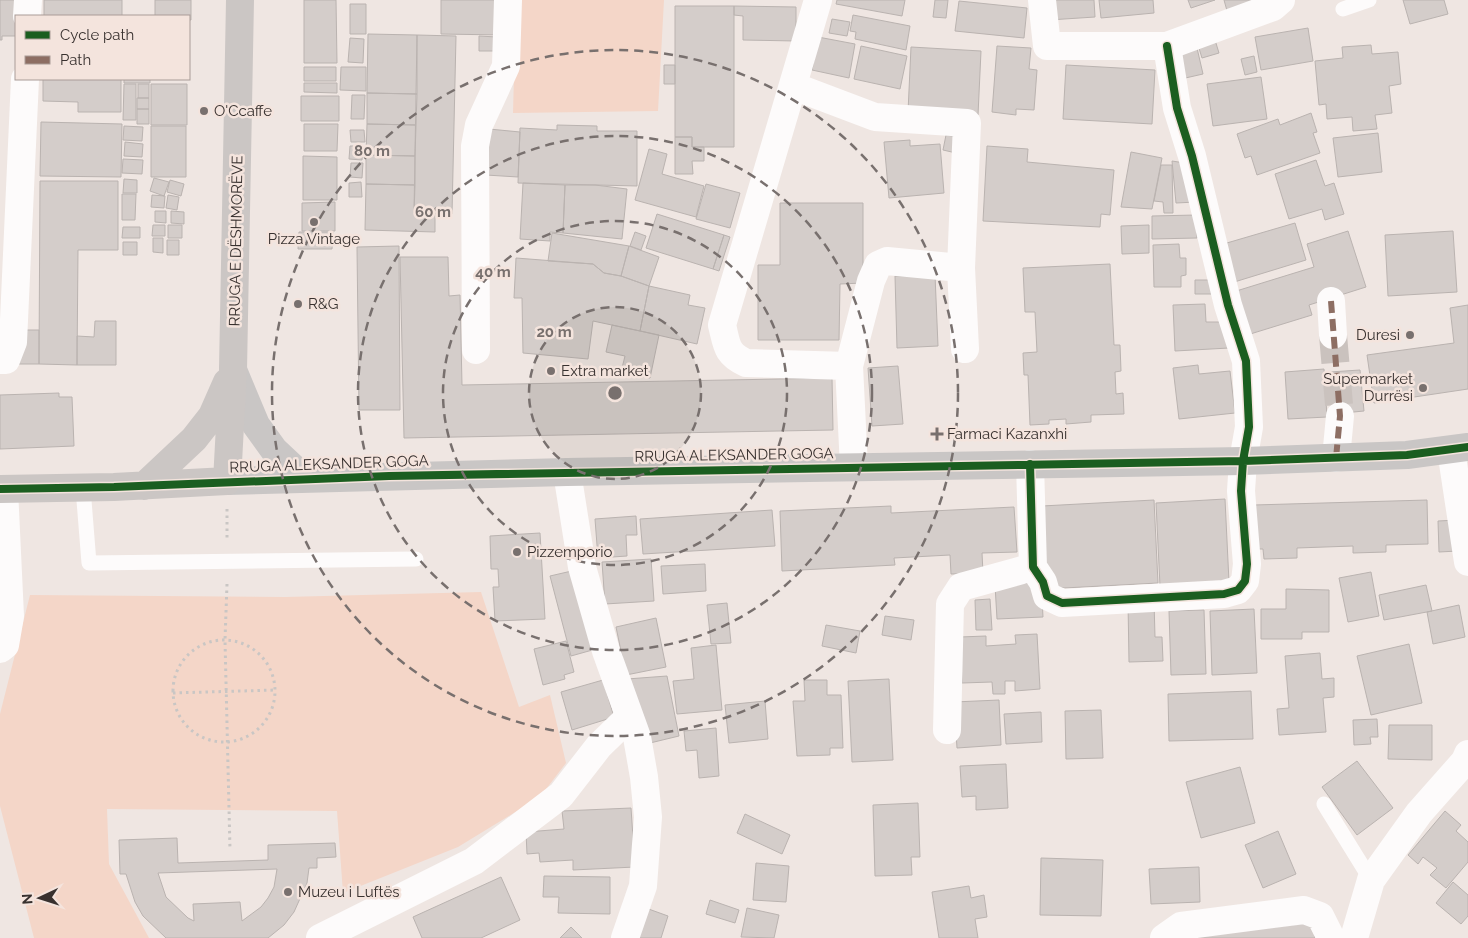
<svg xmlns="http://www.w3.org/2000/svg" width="1468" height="938" font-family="Raleway,sans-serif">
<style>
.green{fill:#f4d6c8}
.building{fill:#d4cdca;stroke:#bab3b0;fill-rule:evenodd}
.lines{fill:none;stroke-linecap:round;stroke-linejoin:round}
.minor-tunnel{stroke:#cac2be;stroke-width:28;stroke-dasharray:28 14;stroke-linecap:butt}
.path{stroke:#c9c6c4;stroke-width:3;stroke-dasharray:2.5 4;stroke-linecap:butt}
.service{stroke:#fdfbfb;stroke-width:15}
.minor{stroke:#fdfbfb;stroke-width:28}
.tertiary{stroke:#fdfbfb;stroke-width:28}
.secondary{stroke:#c9c6c5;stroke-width:28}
.primary{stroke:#cbc6c4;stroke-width:28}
.quiet{stroke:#8d6e63;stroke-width:6;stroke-dasharray:12 6;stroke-linecap:butt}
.cycleway-casing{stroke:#f4e4dd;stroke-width:11}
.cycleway{stroke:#1b5e20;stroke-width:8}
.ring{fill:none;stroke:#78706e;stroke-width:2.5;stroke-dasharray:9 6}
.poi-dot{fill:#78706e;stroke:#f4e4dd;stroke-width:2}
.labels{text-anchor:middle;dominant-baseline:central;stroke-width:5;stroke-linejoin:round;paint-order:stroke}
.poi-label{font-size:15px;fill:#38312f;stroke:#f4e4dd;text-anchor:start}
.street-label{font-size:15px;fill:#38312f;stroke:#f4e4dd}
.centre{fill:#78706e;stroke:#f4e4dd;stroke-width:2.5}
.ring-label{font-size:15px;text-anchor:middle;font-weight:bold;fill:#78706e;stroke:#f4e4dd;stroke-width:5;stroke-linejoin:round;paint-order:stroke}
</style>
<rect width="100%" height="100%" fill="#efe6e2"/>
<path class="green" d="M516,0H664L658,111L513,113Z
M481,592L519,707L550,695L566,763L540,797L458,847L343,893L337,811L107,809L109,864L149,938H34L0,806V714L30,595L285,597Z"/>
<path class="building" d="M0,0H19L16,36H2V40H0Z
M44,0H122V16H44Z
M155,0H191V20H189V16H155Z
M304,0H336L337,63H304Z
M441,0H502L501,35L441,34Z
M837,0H905L902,16L836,4Z
M935,0H948L946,18L933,17Z
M1047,0H1094L1095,17L1049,20Z
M1099,0H1153L1154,13L1101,18Z
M1188,0H1215L1191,8Z
M1224,0H1265L1229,18Z
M1403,0H1444L1448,14L1410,24Z
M959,1L1027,8L1024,38L955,31Z
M350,4H366V34H350Z
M675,6H734V147H692V137H675Z
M734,6L796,7V41L743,40V16L734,15Z
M853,15L910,26L906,50L855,39L856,32L850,31Z
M832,19L850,22L847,36L829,33Z
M1308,28L1313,61L1261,70L1255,37Z
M368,34L417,35V94L367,93Z
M417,35L456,36L452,214L414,213Z
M479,36L497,37V51H479Z
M818,37L855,44L849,78L812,70Z
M350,38L364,39L363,63L348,62Z
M1215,40L1219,53L1202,58L1198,45Z
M1371,45L1372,54L1398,52L1401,84L1389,86L1392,113L1375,115L1377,129L1353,131L1352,117L1327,119L1326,104L1319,105L1315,61L1343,58L1342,47Z
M861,46L907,56L900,89L854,79Z
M997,46L1031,48L1029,69L1037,70L1034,110L1016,109V115L992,112Z
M911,47L981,51L978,115L908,112Z
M1197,48L1203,74L1181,79L1175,53Z
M1254,56L1257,72L1245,75L1241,59Z
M664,65H675V84H664Z
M1066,65L1155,70L1152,124L1063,119Z
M304,67H336V81H304Z
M341,67H366V91L340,90Z
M1261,77L1267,119L1213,126L1207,84Z
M43,79H121V112H78V102L43,101Z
M124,79H150V83H124Z
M304,83H337V93L304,92Z
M124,84H136V120H123Z
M138,84H149V98H138Z
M151,84H187V125H151Z
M367,93L417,94L416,125L367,124Z
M352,95H365L364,119H351Z
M301,96H339V121H301Z
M137,98H149V109H137Z
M137,109H149V124H137Z
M1311,113L1317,132L1313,133L1320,153L1257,175L1251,156L1245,158L1237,134L1278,119L1280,125Z
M41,122L122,124L121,177L40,176Z
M304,124H338L337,151H304Z
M367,124L416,125L415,156L366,155Z
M557,125L597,126V131H637V186L518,183L520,128L557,130Z
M124,126L143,127L142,141L123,140Z
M151,126H186V177H151Z
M489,129L520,132L518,177L486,175Z
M350,130H364L365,142H351Z
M1378,133L1382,172L1338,177L1333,138Z
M946,135L959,137L956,153L943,150Z
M675,137H692V147H704V161H692L693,174H675Z
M910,140V146L940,144L944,193L889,198L884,142Z
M125,142L143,144L142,157L124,156Z
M350,146H363L362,160L349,159Z
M987,146L1028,149L1027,162L1114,170L1110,215L1101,214L1100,227L983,221Z
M649,149L667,154L662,174L704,186L696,217L635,200Z
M1131,152L1162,158L1152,209L1121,207Z
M366,155L415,156V185L366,184Z
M303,156L337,157V200H303Z
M123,159L143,160L142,174L122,173Z
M1316,160L1325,186L1334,183L1344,214L1325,220L1322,209L1289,219L1275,174Z
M1172,161L1191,164L1196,202L1176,203Z
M351,163H363L362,178L350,177Z
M1161,165H1172L1173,213H1164L1163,202L1154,201Z
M154,178L169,182L164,196L150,191Z
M124,179L137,180V193H123Z
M170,180L184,184L181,196L167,192Z
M40,181H118V250H78L77,365L39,364Z
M361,182L362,197H349V183Z
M523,183L565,185L563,233L550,232V241L520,239Z
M366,184L415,185L414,213H435V232L365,230Z
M706,184L740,193L730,228L696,219Z
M565,185H595L627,189L622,239L563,233Z
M122,194H136L135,220H122Z
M152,195L165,196L164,208L151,207Z
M168,195L179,197L177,210L166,208Z
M335,202V231H302V203Z
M780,203H863V283L840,284L839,340H758V265H780Z
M155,211H166V223L155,222Z
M171,211L184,212V224L171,223Z
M657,214L724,235L713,269L646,248Z
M1196,215L1197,238L1152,239V216Z
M1295,223L1306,260L1231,283L1220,245Z
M153,225H165V236H152Z
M168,225H182V238H168Z
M1149,225V253L1122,254L1121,226Z
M123,227H140V238H122Z
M1348,231L1366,287L1309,305L1312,315L1247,335L1233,292L1314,267L1307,244Z
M1453,231L1457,292L1388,296L1385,235Z
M299,232H333L332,249H298Z
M635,232L646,236L641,250L630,246Z
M552,233L629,246L621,276L604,273L593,264L548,261Z
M724,235L730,237L719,271L713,269Z
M153,238H163V253L153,252Z
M167,240H179V255H167Z
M123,242H137V255H123Z
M1179,244L1180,258H1186V275L1181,276V287H1154L1153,245Z
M399,246L400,410H359L357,247Z
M629,246L659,257L649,286L621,276Z
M400,257H448L449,296L460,295L462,385L832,378L833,430L404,438Z
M516,258L593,264L604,273L621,276L649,286L640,331L593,321L588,359L523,353L522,298H514Z
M1110,264L1114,345H1120L1121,371L1115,372L1116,394L1123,393L1124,414L1091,415V422L1066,424V419L1049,420V424L1030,425L1028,375H1024L1023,353L1037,352L1035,312H1025L1023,268Z
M935,275L938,346L897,348L895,276Z
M1195,280H1216V294H1195Z
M649,286L690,295L688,305L705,308L697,344L640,331Z
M1205,304L1206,322H1228L1229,348L1175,351L1173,305Z
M1468,305V389L1374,403L1367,355L1454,343L1450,308Z
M95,321H116V365H77V336L94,337Z
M612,325L659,335L650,378L621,372L625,356L606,352Z
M18,330H39V364H18Z
M1198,365L1199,374L1230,371L1235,413L1179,419L1173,368Z
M898,366L903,424L872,426L868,368Z
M1324,369L1327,417L1288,419L1285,372Z
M1360,370L1364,411L1333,414L1330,372Z
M59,393V397H72L74,446L0,449V395Z
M1225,499L1229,582L1160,586L1156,503Z
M1154,500L1158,583L1045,589L1042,506Z
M1427,500L1428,544L1386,545V552L1353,553V546L1297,548V558L1264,559L1263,549H1255L1254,505Z
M891,506V513L1014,507L1017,552L982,553L983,573L951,574L950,555L894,558L895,565L782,571L780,511Z
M772,510L775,546L643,554L640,519Z
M636,516L637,535H626L627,556L598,558L595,519Z
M1457,520L1458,551L1439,552L1438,521Z
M540,533L545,619L495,621L493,587H499L498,569H491L490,536Z
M651,559L654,601L605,604L602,562Z
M705,564L706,591L663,594L661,566Z
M576,570L596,649L571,656L550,576Z
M1371,572L1379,616L1348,622L1339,578Z
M1041,582L1043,617L997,619L995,585Z
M1426,585L1432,611L1384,620L1379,595Z
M1286,589L1329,590V632H1302V639H1261V609H1286Z
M990,599L992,630H976L975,600Z
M1154,601L1155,637H1162L1163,661L1129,662L1128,602Z
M727,603L731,643L711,644L707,605Z
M1459,605L1465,637L1433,644L1427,612Z
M1254,609L1257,673L1212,675L1210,611Z
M1204,610L1206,674L1171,675L1169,611Z
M885,616L914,620L911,640L882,635Z
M656,618L666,667L626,675L616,627Z
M826,625L860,631L856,653L822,646Z
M1037,634L1040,689L1015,691V681H1005V694H993L992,682L962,683L960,637L986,636V646L1016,644L1015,635Z
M566,641L574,672L564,675L565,679L543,685L534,649Z
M1409,644L1422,703L1371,715L1357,656Z
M716,645L722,710L677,714L673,681L694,679L691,648Z
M1320,653L1322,679L1334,678V697L1323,698L1326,732L1279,735L1277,709L1289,708L1285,656Z
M667,676L679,736L650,743L627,679Z
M889,679L893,760L852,762L848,681Z
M603,680L614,717L572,730L561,692Z
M804,680H827V695H841L843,748H830V755L797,756L793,701H805Z
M1251,691L1253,739L1169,741L1168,694Z
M999,700L1001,745L957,748L954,702Z
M765,701L768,739L729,743L725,705Z
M1101,710L1103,758L1066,759L1065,711Z
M1041,712L1042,742L1006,744L1004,714Z
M1377,719L1378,737H1370L1371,744L1354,745L1353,720Z
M1389,725H1432V760L1388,759Z
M716,728L719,776L699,778L697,750L686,751L684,731Z
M1357,761L1393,808L1357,835L1322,787Z
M1006,764L1008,808L976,810V796L962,797L960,766Z
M1240,767L1255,823L1201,838L1186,782Z
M918,803L920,857H911L912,875L875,876L873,805Z
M631,808L635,867L573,870V860L540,862L539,853L527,854L526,832L564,829L562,811Z
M1445,811L1461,825L1456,831L1468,842V862L1446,888L1430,875L1437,868L1423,857L1418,864L1408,855Z
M745,814L790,835L782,854L737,833Z
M1278,831L1296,874L1263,888L1245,845Z
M177,838L178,863L268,860V845L335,843L336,857L317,858V868H309L307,883L294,912L284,925L268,938H166L143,916L135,902L126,874H120L119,840ZM277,869L274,887L268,898L261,907L242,921L240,902L193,904L194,921L188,918L166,897L158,873Z
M1041,858L1103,860L1101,916L1040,915Z
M756,863L789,866L786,902L753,900Z
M1199,867L1200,902L1151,904L1149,869Z
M544,876L610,877V914L558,913L559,897H543Z
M501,877L520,920L481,938H422L413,917Z
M1453,882L1468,895V916L1461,924L1436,903Z
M969,886L971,898L984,895L987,917L975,919L978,938H939L932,892Z
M710,900L739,910L735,923L706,914Z
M643,907L668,916L661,938H632Z
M747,908L779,915L774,938L741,937Z
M1314,922L1315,938H1183Z
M571,927L582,938H560Z"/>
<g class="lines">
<path class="minor-tunnel" d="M1333,335L1340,416"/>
<path class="path" d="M227,509V540
M227,584L225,640L230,850
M173 691a51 51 0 1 1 102 0a51 51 0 1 1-102 0Z
M173,693L275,690"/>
<path class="service" d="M1343,9L1369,0
M83,488L89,563L416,559
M1324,804L1371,880"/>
<path class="minor" d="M818,0L722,325C727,345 726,354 746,363L849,366
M1042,0L1047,46H1167L1273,7L1281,0
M27,16L28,0
M793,86L875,117L967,123L961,268L965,349
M1331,301L1333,335
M476,350L475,146L479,125L506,66L508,0
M0,360H6L13,342L25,79
M1451,450L1468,562
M1336,458L1340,416
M1030,464L1033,567L1043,582L1047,596L1062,603L1224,594L1238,590L1245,581L1247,564L1241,491L1243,461L1249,427L1246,361L1228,305L1192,156L1177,108L1167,46
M854,467L849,366L871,281L878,265L887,261L961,268
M0,649L5,645L10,616L4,489
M947,730L950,604L961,587L1033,567
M320,938L474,861L561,795L599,746L629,717
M1164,938L1181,926L1304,910L1320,916L1331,938
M1354,938L1371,880L1419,813L1465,761L1468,754"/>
<path class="tertiary" d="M567,472L582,567L606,651L637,737L644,777L648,817L643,886L625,938"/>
<path class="secondary" d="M233,370L256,425L274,450L305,479
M227,481L567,472L1243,461L1407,455L1468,447"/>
<path class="primary" d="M144,486L194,439L212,416L227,382
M0,489L114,487L227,481L233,370L240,0"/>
<path class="quiet" d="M1331,301L1340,416L1336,458"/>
<defs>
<path id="cycleway" d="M1030,464L1033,567L1043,582L1047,596L1062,603L1224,594L1238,590L1245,581L1247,564L1241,491L1243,461L1249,427L1246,361L1228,305L1192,156L1177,108L1167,46
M0,489L114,487L389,476L1243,461L1407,455L1468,447"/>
</defs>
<use href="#cycleway" class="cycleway-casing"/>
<use href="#cycleway" class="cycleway"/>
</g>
<circle cx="615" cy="393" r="86" fill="#78706e" fill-opacity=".12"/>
<g class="ring">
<circle cx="615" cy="393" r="86"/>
<circle cx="615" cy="393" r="172"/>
<circle cx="615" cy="393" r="257"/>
<circle cx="615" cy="393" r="343"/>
</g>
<g class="poi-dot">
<circle cx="204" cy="111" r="5"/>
<circle cx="314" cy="222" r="5"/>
<circle cx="298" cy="304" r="5"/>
<circle cx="1410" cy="335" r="5"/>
<circle cx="551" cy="371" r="5"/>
<circle cx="1423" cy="388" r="5"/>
<path d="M934.5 426.5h5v5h5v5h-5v5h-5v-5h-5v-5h5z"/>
<circle cx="517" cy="552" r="5"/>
<circle cx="288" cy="892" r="5"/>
</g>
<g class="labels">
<g class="poi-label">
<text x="214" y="111">O'Ccaffe</text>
<text x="314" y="239" text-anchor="middle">Pizza Vintage</text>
<text x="308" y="304">R&amp;G</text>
<text x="1400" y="335" text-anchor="end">Duresi</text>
<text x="561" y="371">Extra market</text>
<text x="1413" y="379" text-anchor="end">Supermarket<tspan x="1413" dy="17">Durrësi</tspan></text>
<text x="947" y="434">Farmaci Kazanxhi</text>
<text x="527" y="552">Pizzemporio</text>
<text x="298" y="892">Muzeu i Luftës</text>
</g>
<g class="street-label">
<text transform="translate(236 241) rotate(-89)">RRUGA E DËSHMORËVE</text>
<text transform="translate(734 455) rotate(-1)">RRUGA ALEKSANDER GOGA</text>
<text transform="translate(329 464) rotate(-2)">RRUGA ALEKSANDER GOGA</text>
</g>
</g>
<circle cx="615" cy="393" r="8" class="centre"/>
<g class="ring-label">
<text x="372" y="156">80 m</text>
<text x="433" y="217">60 m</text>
<text x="493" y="277">40 m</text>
<text x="554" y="337">20 m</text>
</g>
<rect x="15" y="15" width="175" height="65" fill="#f4e4dd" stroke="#a99c97"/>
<rect x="25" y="31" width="25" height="8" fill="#1b5e20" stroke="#a99c97"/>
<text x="60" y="40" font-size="15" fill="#38312f">Cycle path</text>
<rect x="25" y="56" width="25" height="8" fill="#8d6e63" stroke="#a99c97"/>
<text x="60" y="65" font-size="15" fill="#38312f">Path</text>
<g transform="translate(40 898) rotate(266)" stroke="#f4e4dd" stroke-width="4" paint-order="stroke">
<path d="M0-4L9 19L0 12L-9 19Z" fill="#38312f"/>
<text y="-8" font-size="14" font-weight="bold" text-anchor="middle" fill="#38312f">N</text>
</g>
</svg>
